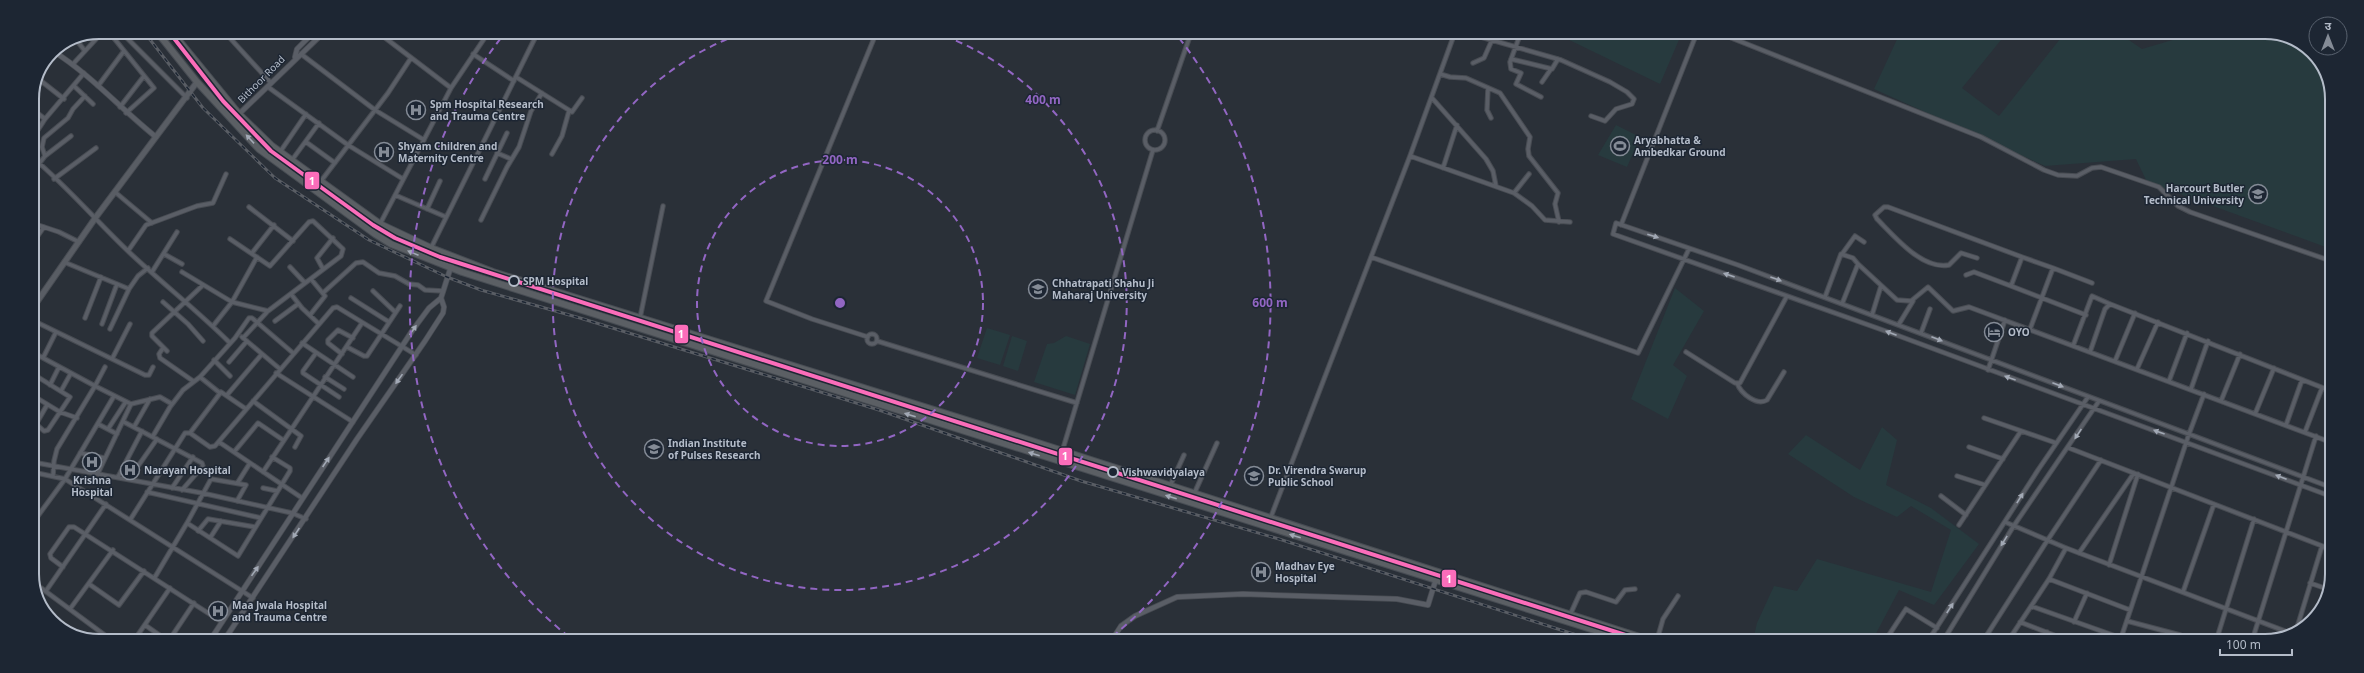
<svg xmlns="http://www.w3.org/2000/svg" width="2364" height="673" font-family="'Noto Sans','Noto Sans Devanagari',sans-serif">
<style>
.green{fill:#273a3e}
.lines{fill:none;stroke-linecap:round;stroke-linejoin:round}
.minor-casing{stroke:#484c53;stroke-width:5.5}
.tertiary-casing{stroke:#484c53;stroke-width:6}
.secondary-casing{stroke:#484c53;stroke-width:7}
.trunk-casing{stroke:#474c53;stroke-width:8}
.minor{stroke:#5a5e66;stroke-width:3.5}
.tertiary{stroke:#5a5e66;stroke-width:4.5}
.secondary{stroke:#595d64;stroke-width:5}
.trunk{stroke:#5b5f64;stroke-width:6}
.rail-casing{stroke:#595d64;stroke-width:3}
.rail{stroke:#1d2633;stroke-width:1.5;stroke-dasharray:4.5;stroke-linecap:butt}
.metro-1-casing{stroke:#1d2633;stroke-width:7}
.metro-1{stroke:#fb6dba;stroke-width:4}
.oneway{fill:#a2a9b5}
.ring{fill:none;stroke:#9266c3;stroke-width:2;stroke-dasharray:7 5}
.stop-dot{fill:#1d2633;stroke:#b4bcc9;stroke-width:2}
.labels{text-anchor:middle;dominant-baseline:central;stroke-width:3;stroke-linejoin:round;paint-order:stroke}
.street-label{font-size:10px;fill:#b4bcc9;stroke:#1d2633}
.poi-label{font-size:10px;font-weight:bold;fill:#b4bcc9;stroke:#1d2633;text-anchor:start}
.stop-label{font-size:10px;font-weight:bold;fill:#b4bcc9;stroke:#1d2633;text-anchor:start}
.rim{fill:none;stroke:#b4bcc9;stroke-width:2}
.centre{fill:#9266c3;stroke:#1d2633;stroke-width:2}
.ring-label{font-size:12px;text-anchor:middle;font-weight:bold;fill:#9266c3;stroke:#1d2633;stroke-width:3;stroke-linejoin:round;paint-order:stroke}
.line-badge{stroke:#1d2633;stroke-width:1.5}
.badge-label{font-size:11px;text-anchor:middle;font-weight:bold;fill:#fff}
</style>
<rect width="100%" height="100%" fill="#2a3038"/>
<path class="green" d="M2064,34H2120L2142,49L2193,34H2282L2316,55L2332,94L2331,249L2147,182L2136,159L2045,166L1874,89L1899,35H2005L1962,88L1999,116Z
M1559,35H1681L1660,84Z
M1616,125L1640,137L1627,167L1598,155Z
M1675,288L1704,311L1673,365L1687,376L1668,419L1631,399Z
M987,328L1010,335L1000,365L977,358Z
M1012,336L1027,341L1018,371L1003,366Z
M1066,336L1090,344L1075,395L1034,382L1047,344L1054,343Z
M1882,427L1897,440L1886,485L1931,508L1979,544L1934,605L1899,590L1872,641L1753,640L1757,623L1774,586L1797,591L1817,559L1931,592L1951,530L1911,506L1897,517L1854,497L1788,454L1806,435L1860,470Z"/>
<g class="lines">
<defs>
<path id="minor" d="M1474,35L1561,60L1610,82L1627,92L1634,99L1632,104L1616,109L1605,121L1591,116
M1520,35L1510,62L1511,69L1521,73L1516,84L1541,97
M1724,35L1981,137L2044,170L2058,175L2077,176L2092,168L2101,167L2159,187L2178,206L2190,212L2331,261
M74,37L85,51
M113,37L154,88L126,113
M126,37L187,98
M229,37L271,83
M384,37L451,88
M301,54L375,110L424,140
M473,54L514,81
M1511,59L1552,69L1558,59
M1473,63L1484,58L1492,40
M73,64L98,37
M1440,74L1450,77L1466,78L1500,93L1530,137L1528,149L1529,156L1558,193L1555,204L1559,222
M36,77L64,99
M516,77L572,112L582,98
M1542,82L1551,69
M74,86L93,104
M98,86L124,51
M268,87L348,145L403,179
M1488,88L1487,110L1491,118
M1432,98L1486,159L1493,171L1496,186
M120,107L144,76
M32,109L45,119
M1145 140a10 10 0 1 1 20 0a10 10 0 1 1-20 0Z
M1157,131L1190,36
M32,139L45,119L84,73
M306,142L335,163
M280,152L306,114
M497,153L511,159
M552,154L562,136L569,111
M45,156L42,147L44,138L68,118L73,109L85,96
M1410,156L1514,193L1532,206L1545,220L1570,222
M32,157C67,186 97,222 130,253C163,284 198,311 230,343
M292,160L319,123
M1443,168L1457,125
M32,173L45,156L71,136
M54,179L96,148
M485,179L507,133
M321,181L388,93L411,58
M115,192L152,223
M1514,193L1529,174
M395,195L446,217
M249,207L293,241
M427,209L440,181
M481,220L507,167L519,147L531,111L542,93
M32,223L59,232L79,242
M380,224L451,88L486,36
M1621,225L1696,35
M230,239L270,266L309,222L313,221L343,249L341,256L268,311L243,338
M32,244L44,227
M431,248L536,36
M128,251L146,225L197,206L213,203L226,174
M252,253L274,225
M164,254L182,264
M1842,254L1855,236L1864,242
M1371,257L1638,353L1689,249
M1977,258L1961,253L1949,265C1922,270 1895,237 1877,219L1875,215L1884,207H1888L2022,257
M64,262L129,289
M290,267L305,283
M2053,268L2022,257L2011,286L2086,315
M323,269L317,258L333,238
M152,272L177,232
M182,272L232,302L268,311
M1966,275L1974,272L2011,286
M373,291L395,312
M324,292L356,263L363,262L379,273L395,276L409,284L418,285L425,290L443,291
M291,294L302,308L319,324
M1825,297L1841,254L1853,258L1858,264
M351,298L389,322
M163,302L188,324L203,341
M1842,304L1858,264L1897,300L1911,301L1928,287L1953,311L1969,307L2330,442
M310,315L325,296L311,279
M1872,315L1881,286
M85,318L101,277
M640,318L663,206
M32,320L145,375H149L153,367
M275,321L298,304
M102,324L117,284
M1899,324L1913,301
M213,326L232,302L257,257
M110,329L129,289L138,276L148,268
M2030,329L2053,268L2092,283
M1921,333L1930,309
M867 339a5 5 0 1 1 10 0a5 5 0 1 1-10 0Z
M242,337L280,369
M868,337L812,319L766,301L875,36
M877,341L1077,403
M302,343L353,377
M2073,346L2092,296L2110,304
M347,347L364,356H367L400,306
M163,348L159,354L160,358L193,381
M167,351L152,336V333L203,285
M32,352L95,386L57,449L54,461L53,476
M1686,352L1735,383H1740L1787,296
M2090,352L2105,309L2110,304L2331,391
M316,353L303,371V373L339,397
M342,354L328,343V340L338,330L353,338
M43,358L56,332
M112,359L130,324
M214,360L230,376
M2115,361L2135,313
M229,362L247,341
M2137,369L2158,322
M1988,370L2005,320
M276,373L353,422
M32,376L33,374L70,397L48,430L44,431L36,424L47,405
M200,377L220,393
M325,377L344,389
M2169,381L2187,333
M1737,383C1741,394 1757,406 1767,400L1784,372
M50,385L59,367
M2191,389L2208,341
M61,391L71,373
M32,395L60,412L77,418
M227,395L262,354
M253,401L301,436L295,447
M2221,401L2240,354
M131,404L160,397L172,404
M2255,414L2274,368
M1984,418L2056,443
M124,422L202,463L203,466L182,490
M98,424L117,434
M2286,425L2302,380
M134,427L150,399
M108,429L125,403
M2305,432L2322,388
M190,433L221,392L246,409
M153,436L170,407L183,390L200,377L235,338L249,318H252L293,353
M219,442L302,498
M1969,447L2003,459
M2069,448L2330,549
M234,452L258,423L283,440
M80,453L104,458
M32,462L202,493L292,513L306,519
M1059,462L1153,150
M32,472L65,479L253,598
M263,472L362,323
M98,473L131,404L95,386L105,367
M1957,476L1985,485
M118,477L142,431
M129,479L157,439
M238,482L250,463
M1170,486L1184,455
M172,488L193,457
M263,488L277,491
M147,492L261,518
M1194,494L1217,443
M1941,496L1966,515
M2330,496L1891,333L1613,234L1616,223L1738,265L2330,487
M237,501L246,485L211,479L187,523L238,556L290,471V468L272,457
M130,520L185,433H190L210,447L215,446L333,308L337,307L416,355
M2005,522L2066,548L2290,633
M32,524L65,479L114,396
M1959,525L2021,431
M1267,527L1410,156L1454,35
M198,531L208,519L255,527
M210,538L221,521
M2079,553L2134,473
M2109,565L2138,474
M63,567L51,558L50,554L69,527H74L222,622
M155,577L187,523
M2049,579L2130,610
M33,582L110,639
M2310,583L2330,590
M89,584L119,605L144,571
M46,591L106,504
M2183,592L2214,504
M2031,606L2121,638
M70,609L113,550
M1570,615L1580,593L1586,592L1616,602L1625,590L1635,589
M2127,621L2180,635
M2020,622L2069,641
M2074,622L2087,593
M145,625L165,639
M2296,631L2322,546
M2217,638L2254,519
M135,639L170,588
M170,639L194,603
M1657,640L1663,619L1678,596
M1885,641L1906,609L1937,628
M1928,641L2038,470L2088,397
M1943,641L2013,527L2099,401
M1983,641L2047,541L2101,460
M2008,641L2049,579L2066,548
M2045,641L2047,632
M2120,641L2189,434L2204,394
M2164,641L2168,632
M2203,641L2210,637L2226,641
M2252,641L2316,436"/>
<path id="tertiary" d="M53,51C91,75 121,109 156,137
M295,57L297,49L309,37
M239,114L319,37
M211,639L412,331L429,308L441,298L454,257
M225,639L357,439L425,341L443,313L444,307L441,298
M1112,640L1121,626L1135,616L1177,597L1243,594L1397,599L1428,605L1436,579"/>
<path id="secondary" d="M32,309L96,217L197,82"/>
<path id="trunk" d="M161,37L197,82L259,149L375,234L391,244L462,272L1626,640
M176,37L239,114L272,146L380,224L431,248L493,272L979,424L1649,640"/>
</defs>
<use href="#minor" class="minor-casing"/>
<use href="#tertiary" class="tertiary-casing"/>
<use href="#secondary" class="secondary-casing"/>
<use href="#trunk" class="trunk-casing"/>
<use href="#minor" class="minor"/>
<use href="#tertiary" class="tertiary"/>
<use href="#secondary" class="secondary"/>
<use href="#trunk" class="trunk"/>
<defs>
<path id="rail" d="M148,37L203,108L275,178L369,240L447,277L481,290L580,318L879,410L1081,481L1279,539L1592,640"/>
</defs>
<use href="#rail" class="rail-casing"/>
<use href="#rail" class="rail"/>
<defs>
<path id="metro-1" d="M173,37L223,101L271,151L373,225L395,238L440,257L1641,640"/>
</defs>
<use href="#metro-1" class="metro-1-casing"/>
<use href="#metro-1" class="metro-1"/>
</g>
<defs><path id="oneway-solid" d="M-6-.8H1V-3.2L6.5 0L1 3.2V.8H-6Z"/></defs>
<g class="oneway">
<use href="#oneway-solid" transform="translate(250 139) rotate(-133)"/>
<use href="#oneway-solid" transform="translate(1653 236) rotate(18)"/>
<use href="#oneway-solid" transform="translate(413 253) rotate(-158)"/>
<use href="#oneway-solid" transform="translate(1729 275) rotate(-161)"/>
<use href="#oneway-solid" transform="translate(1776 279) rotate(20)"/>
<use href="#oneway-solid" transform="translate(413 330) rotate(-55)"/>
<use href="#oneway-solid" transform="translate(1891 333) rotate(-159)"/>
<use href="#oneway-solid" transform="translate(1937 339) rotate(21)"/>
<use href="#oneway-solid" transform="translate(2010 378) rotate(-160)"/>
<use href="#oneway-solid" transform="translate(399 379) rotate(125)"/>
<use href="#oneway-solid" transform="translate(2058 385) rotate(21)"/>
<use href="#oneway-solid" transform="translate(910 415) rotate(-162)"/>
<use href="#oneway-solid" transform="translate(2159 432) rotate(-160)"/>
<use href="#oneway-solid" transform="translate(2078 434) rotate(124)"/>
<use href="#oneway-solid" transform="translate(1034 454) rotate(-162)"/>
<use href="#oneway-solid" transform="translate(326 462) rotate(-56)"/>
<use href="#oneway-solid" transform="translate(2281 477) rotate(-159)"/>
<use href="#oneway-solid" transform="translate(1171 497) rotate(-162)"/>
<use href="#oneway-solid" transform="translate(2020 498) rotate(-58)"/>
<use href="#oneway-solid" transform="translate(296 533) rotate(124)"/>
<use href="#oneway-solid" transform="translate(1295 536) rotate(-163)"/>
<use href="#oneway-solid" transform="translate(2004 541) rotate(122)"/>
<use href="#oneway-solid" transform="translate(255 571) rotate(-55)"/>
<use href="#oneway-solid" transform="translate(1950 608) rotate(-57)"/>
</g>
<g class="ring">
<circle cx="840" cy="303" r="143"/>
<path d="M945 36A287 287 0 1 1 732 37"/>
<path d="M569 637A430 430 0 0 1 501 38M1179 38A430 430 0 0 1 1108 640"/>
</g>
<defs>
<symbol id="hospital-ring" viewBox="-11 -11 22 22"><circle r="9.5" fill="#1d2633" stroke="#848b96" stroke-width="1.5"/><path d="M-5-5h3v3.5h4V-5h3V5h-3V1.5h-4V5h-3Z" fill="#848b96"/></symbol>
<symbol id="stadium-ring" viewBox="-11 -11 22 22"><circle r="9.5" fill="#1d2633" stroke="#848b96" stroke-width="1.5"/><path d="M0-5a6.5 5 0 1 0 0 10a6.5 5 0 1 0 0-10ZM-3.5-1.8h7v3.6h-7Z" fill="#848b96"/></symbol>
<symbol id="university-ring" viewBox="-11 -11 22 22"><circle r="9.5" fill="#1d2633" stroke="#848b96" stroke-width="1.5"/><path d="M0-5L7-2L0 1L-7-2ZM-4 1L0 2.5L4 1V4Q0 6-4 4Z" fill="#848b96"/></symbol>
<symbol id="hotel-ring" viewBox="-11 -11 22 22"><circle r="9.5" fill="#1d2633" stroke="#848b96" stroke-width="1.5"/><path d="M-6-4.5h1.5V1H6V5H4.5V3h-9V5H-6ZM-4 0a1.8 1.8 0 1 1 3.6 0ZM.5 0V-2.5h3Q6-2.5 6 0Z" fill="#848b96"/></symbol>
<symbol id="school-ring" viewBox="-11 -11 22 22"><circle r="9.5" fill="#1d2633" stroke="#848b96" stroke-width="1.5"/><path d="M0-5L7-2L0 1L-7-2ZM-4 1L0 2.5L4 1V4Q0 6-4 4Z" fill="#848b96"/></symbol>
</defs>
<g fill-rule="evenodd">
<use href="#hospital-ring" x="405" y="99" width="22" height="22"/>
<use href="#stadium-ring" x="1609" y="135" width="22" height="22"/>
<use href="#hospital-ring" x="373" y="141" width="22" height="22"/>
<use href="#university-ring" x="2247" y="183" width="22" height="22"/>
<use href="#university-ring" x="1027" y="278" width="22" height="22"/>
<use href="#hotel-ring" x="1983" y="321" width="22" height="22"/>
<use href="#university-ring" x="643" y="438" width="22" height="22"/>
<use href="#hospital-ring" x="81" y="451" width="22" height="22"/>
<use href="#hospital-ring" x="119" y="459" width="22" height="22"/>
<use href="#school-ring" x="1243" y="465" width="22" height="22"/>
<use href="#hospital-ring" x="1250" y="561" width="22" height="22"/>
<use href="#hospital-ring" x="207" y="600" width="22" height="22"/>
</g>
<g class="stop-dot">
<circle cx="514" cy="281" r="5"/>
<circle cx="1113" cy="472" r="5"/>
</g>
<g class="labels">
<g class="street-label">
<text transform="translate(261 79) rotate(-45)">Bithoor Road</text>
</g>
<g class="poi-label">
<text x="430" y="104">Spm Hospital Research<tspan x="430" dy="12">and Trauma Centre</tspan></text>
<text x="1634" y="140">Aryabhatta &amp;<tspan x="1634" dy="12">Ambedkar Ground</tspan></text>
<text x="398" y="146">Shyam Children and<tspan x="398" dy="12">Maternity Centre</tspan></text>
<text x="2244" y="188" text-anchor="end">Harcourt Butler<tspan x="2244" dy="12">Technical University</tspan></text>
<text x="1052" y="283">Chhatrapati Shahu Ji<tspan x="1052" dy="12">Maharaj University</tspan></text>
<text x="2008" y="332">OYO</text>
<text x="668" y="443">Indian Institute<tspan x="668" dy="12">of Pulses Research</tspan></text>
<text x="144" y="470">Narayan Hospital</text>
<text x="1268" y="470">Dr. Virendra Swarup<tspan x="1268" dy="12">Public School</tspan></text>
<text x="92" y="480" text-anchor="middle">Krishna<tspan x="92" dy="12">Hospital</tspan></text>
<text x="1275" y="566">Madhav Eye<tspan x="1275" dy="12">Hospital</tspan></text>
<text x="232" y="605">Maa Jwala Hospital<tspan x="232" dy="12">and Trauma Centre</tspan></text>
</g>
<g class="stop-label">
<text x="523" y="281">SPM Hospital</text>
<text x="1122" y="472">Vishwavidyalaya</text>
</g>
</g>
<path d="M0 0H2364V673H0ZM99 39H2265A60 60 0 0 1 2325 99V574A60 60 0 0 1 2265 634H99A60 60 0 0 1 39 574V99A60 60 0 0 1 99 39Z" fill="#1d2633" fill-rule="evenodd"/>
<path class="rim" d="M99 39H2265A60 60 0 0 1 2325 99V574A60 60 0 0 1 2265 634H99A60 60 0 0 1 39 574V99A60 60 0 0 1 99 39Z"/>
<circle cx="840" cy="303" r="6" class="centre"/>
<g class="ring-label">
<text x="1043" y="104">400 m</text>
<text x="840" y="164">200 m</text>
<text x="1270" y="307">600 m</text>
</g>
<g class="line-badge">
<rect x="304" y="171" width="16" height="19" rx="4" fill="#fb6dba"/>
<rect x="674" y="324" width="15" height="20" rx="4" fill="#fb6dba"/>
<rect x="1058" y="447" width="15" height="19" rx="4" fill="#fb6dba"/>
<rect x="1441" y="569" width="16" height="19" rx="4" fill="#fb6dba"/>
</g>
<g class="badge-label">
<text x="312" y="185">1</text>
<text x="681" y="338">1</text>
<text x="1065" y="460">1</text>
<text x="1449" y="583">1</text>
</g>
<g transform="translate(2328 36)"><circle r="19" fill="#1d2633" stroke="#59626f"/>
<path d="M0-3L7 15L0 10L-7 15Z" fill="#848b96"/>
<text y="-6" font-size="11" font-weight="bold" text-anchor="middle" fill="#b4bcc9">उ</text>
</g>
<path d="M2220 649v6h72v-6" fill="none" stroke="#b4bcc9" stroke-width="2"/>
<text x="2226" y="649" font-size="12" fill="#b4bcc9" stroke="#1d2633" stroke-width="3" paint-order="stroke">100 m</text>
</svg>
